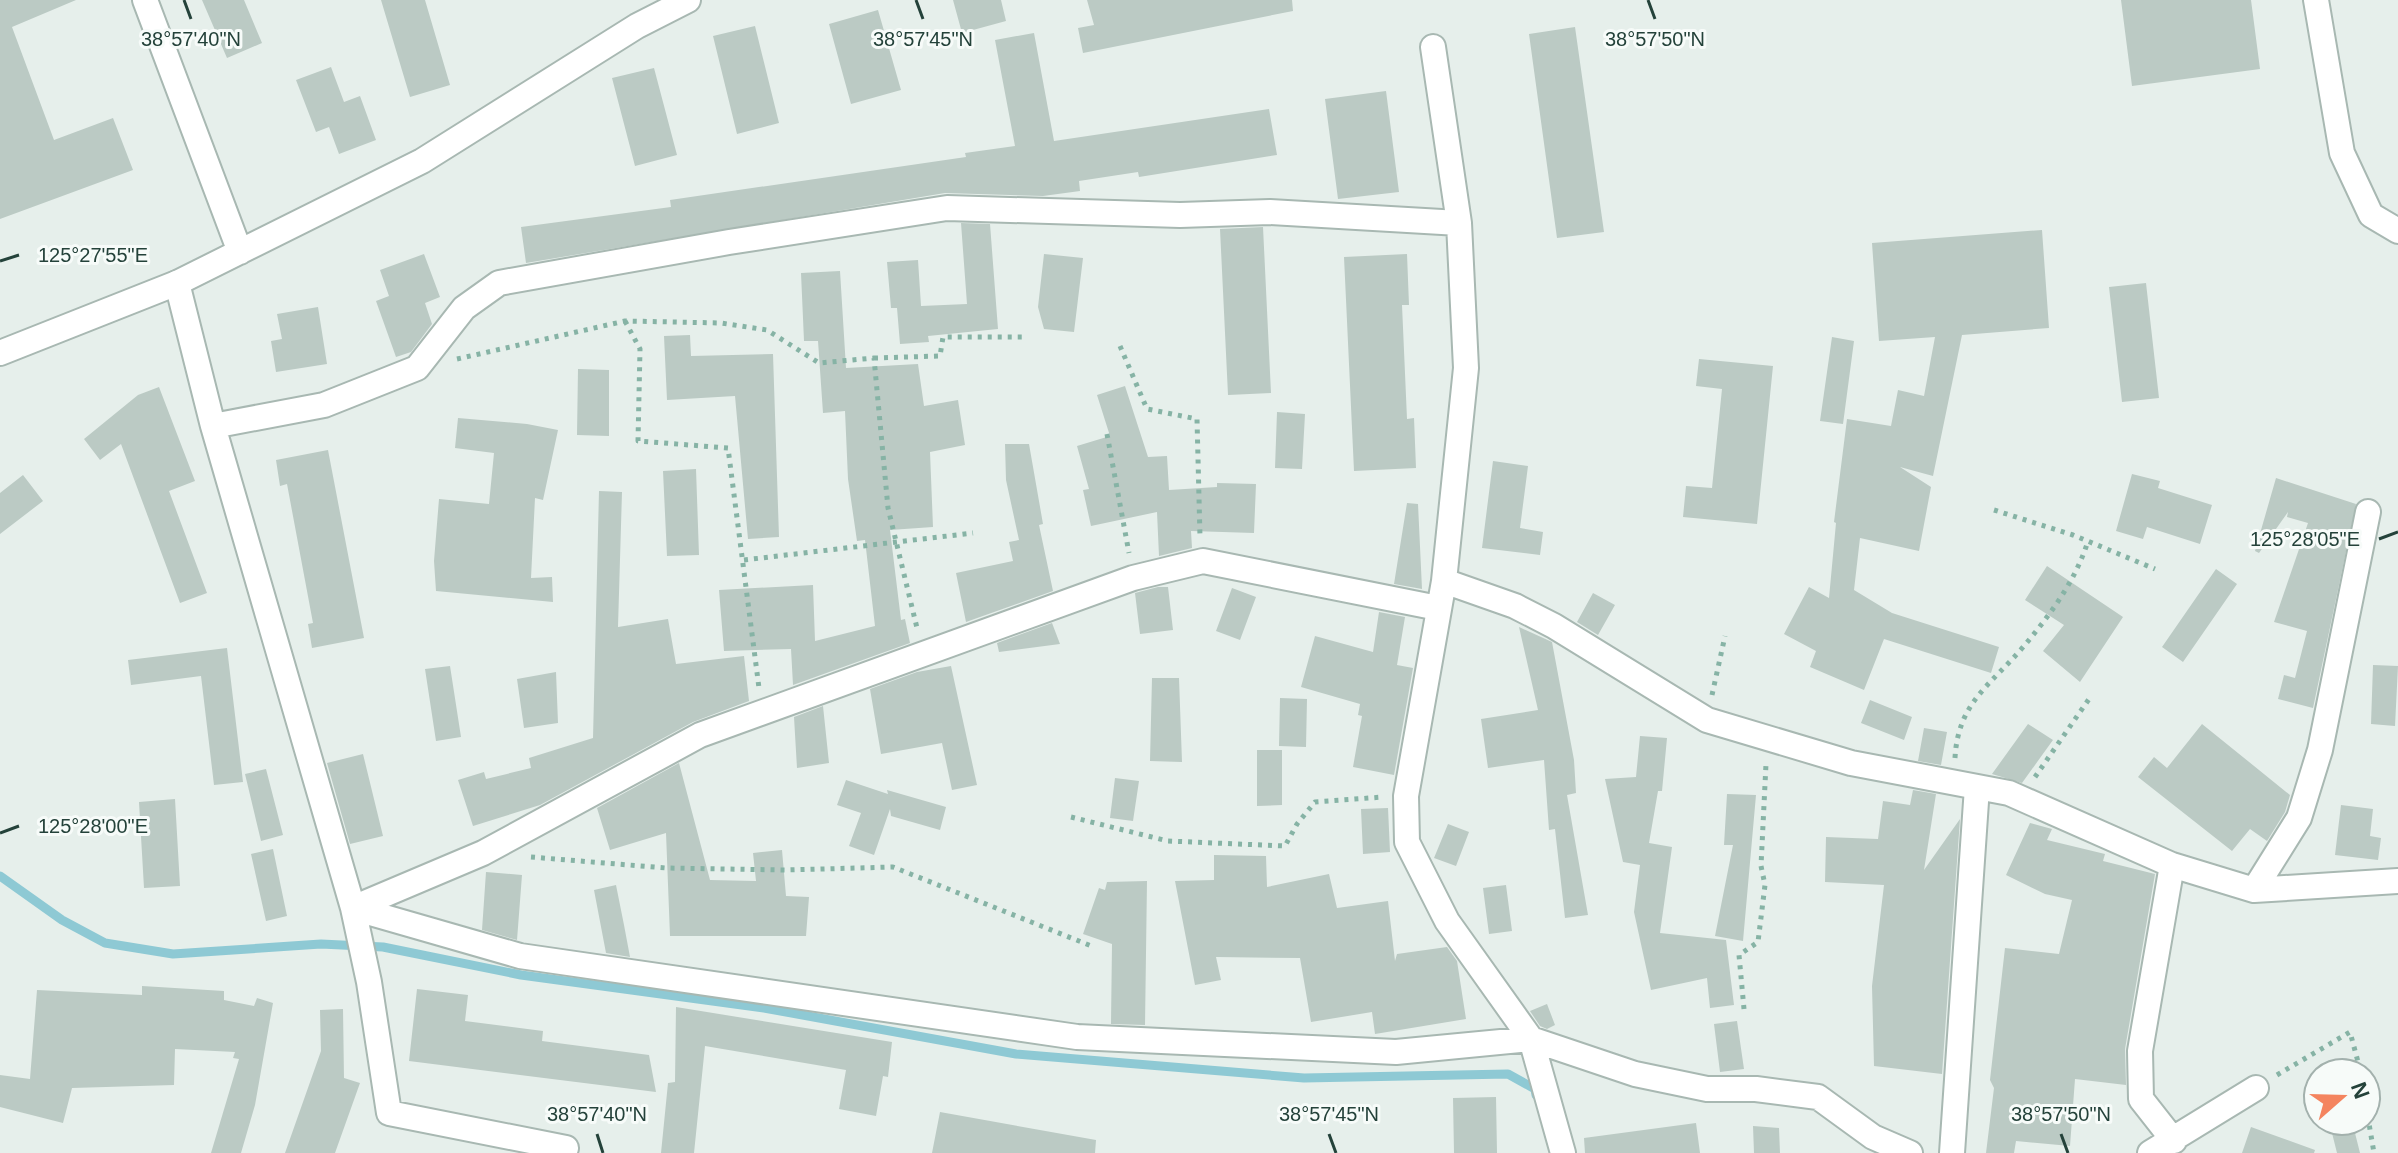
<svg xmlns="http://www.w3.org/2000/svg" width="2398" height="1153" font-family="Helvetica,sans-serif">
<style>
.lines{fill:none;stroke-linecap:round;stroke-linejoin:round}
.stream{stroke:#8ec9d4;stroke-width:9}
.building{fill:#bbcac4}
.minor-casing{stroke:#a8b8b2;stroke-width:28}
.tertiary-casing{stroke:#a8b8b2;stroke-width:28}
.path{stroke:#86b3a5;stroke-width:5;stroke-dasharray:4 6;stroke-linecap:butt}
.minor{stroke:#fff;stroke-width:24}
.tertiary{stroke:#fff;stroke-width:24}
.ticks{fill:none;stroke:#24423a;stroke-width:3}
.ticks-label{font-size:20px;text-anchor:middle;fill:#24423a;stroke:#f7fbf9;stroke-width:6;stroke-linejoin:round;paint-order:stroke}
</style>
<rect width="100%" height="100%" fill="#e6efeb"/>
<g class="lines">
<path class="stream" d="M0,876L62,920L105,943L173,954L321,944L383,947L521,975L764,1008L1016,1054L1304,1078L1508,1074L1535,1089L1536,1095"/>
</g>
<path class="building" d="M0,0H76L12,27L54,140L113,118L133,170L0,219Z
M202,0H244L262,43L227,58Z
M381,0H425L450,85L410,97Z
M953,0H1001L1006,21L962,33Z
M1087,0H1292L1293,11L1083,53L1078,28L1094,25Z
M2121,0H2251L2260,69L2132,86Z
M878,10L901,90L851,104L829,24Z
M755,26L779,123L737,134L713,36Z
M1575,27L1604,232L1557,238L1529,34Z
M1034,33L1054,141L1269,109L1277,155L1139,177L1138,172L1079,181L1080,191L1043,196L945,193L526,263L521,227L671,207L670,200L966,157L965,153L1015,146L995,40Z
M331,67L344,102L360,96L376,140L339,154L329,127L316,132L296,80Z
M654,68L677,155L635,166L612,78Z
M1386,91L1399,192L1338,199L1325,99Z
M961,223L990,224L998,329L928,336L929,342L900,344L897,308H891L887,262L918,260L921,306L967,304Z
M1263,227L1271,393L1228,395L1220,229Z
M2042,230L2049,328L1962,335L1933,476L1900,467L1931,487L1919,551L1860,538L1854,590L1892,613L1999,647L1991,673L1884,639L1864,690L1810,667L1816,651L1784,634L1809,587L1829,598L1836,523L1834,522L1847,419L1891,426L1898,390L1924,396L1935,337L1879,341L1872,243Z
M424,254L440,297L425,303L432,324L411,352L396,357L376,301L389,296L380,270Z
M1044,254L1083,258L1074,332L1044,329L1038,307Z
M1407,254L1409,305H1402L1407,419L1414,418L1416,468L1354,471L1344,257Z
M840,271L846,368L918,364L924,406L958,400L965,445L930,452L933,527L890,530L901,620L905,619L910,643L793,685L791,649L724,651L719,590L813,585L815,641L875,626L865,540L857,541L848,479L845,411L823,413L818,341H804L801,273Z
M2146,283L2159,398L2122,402L2109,287Z
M318,307L327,364L276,372L271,341L282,339L277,314Z
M690,335L691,356L773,354L779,537L748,539L735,396L667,400L664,336Z
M1832,337L1854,341L1843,424L1820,421Z
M1699,359L1773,366L1757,524L1683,517L1686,486L1712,488L1722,389L1696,386Z
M578,369L609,370V436L577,435Z
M1125,386L1148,457L1167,456L1169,490L1217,487V483L1256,484L1254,533L1191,531L1192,548L1159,556L1157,512L1091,526L1083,490L1089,489L1077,446L1110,436L1097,395Z
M159,387L195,481L169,491L207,593L180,603L121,444L100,460L84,439L138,395Z
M1277,412L1305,414L1302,469L1275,468Z
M458,418L527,424L558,430L543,500L535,498L531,578L552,577L553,602L436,591L434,561L439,499L489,504L494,453L455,448Z
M1005,444H1029L1043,524L1039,525L1053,591L966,622L956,573L1013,561L1009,542L1019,540L1006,480Z
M328,450L364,638L312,648L308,624L313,623L287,484L280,486L276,460Z
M1493,461L1528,466L1520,528L1543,532L1540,555L1482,548Z
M696,469L699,555L667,556L663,471Z
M2132,474L2160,481L2158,488L2212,505L2200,544L2147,527L2143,539L2116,531Z
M23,475L43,501L0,534V493Z
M2276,478L2356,504L2313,708L2278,699L2284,675L2295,678L2307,631L2274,622L2308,523L2287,517L2288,512L2259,553L2255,551Z
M599,491L622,492L618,627L668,619L676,664L744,656L749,701L693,722L540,805L473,826L458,780L484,772L486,779L531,768L529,758L593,738Z
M1407,503L1418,504L1422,589L1394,584Z
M2047,566L2123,617L2080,682L2043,651L2064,625L2025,600Z
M2216,569L2237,584L2183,662L2162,647Z
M1158,587H1168L1173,630L1140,634L1135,593Z
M1232,588L1256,597L1240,640L1216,631Z
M1593,593L1615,605L1598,635L1577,622Z
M1379,612L1405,617L1397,665L1413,668L1394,775L1353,767L1362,716L1358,715L1360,704L1301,687L1315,636L1373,652Z
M1052,623L1060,644L999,652L997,643Z
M1519,627L1552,642L1574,760L1576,793L1567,795L1588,915L1565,918L1555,829L1549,830L1544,760L1488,768L1481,719L1538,710Z
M227,648L243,782L214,785L201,676L131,685L128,660Z
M2373,665L2398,666L2395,726L2371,724Z
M450,666L461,737L436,741L425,669Z
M951,666L977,785L952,790L942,743L881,754L870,689L917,672Z
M556,672L558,723L524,728L517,679Z
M1152,678H1179L1182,762L1150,761Z
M1280,698L1307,699L1306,747L1279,746Z
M1870,700L1912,717L1904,740L1861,723Z
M823,706L829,763L797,768L794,717Z
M2028,724L2053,740L2022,783L1992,774Z
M2202,724L2290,795L2285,812L2267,841L2250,829L2232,851L2138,777L2154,757L2167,768Z
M1924,728L1947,732L1941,765L1918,761Z
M1640,736L1667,738L1662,791H1658L1649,843L1672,847L1660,933L1726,940L1734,1005L1710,1008L1707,978L1651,990L1634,912L1640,865L1623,862L1605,779L1636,777Z
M1257,750H1282V805L1257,806Z
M363,754L383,836L350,844L327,763Z
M679,763L710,880L756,881L753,853L782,850L786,896L809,897L806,936H670L666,833L610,850L597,808Z
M266,769L283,835L261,841L245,774Z
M1115,778L1139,781L1133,821L1110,818Z
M846,780L888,794L887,790L946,807L940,830L891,816L890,809L874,855L849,846L861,813L837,805Z
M1913,790L1936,794L1924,870L1960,819L1942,1074L1874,1066L1872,986L1884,885L1825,882L1826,837L1878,839L1883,801L1910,805Z
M1727,794L1756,795L1743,941L1715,936L1733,845H1724Z
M175,799L180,886L144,888L139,802Z
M2341,805L2373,809L2370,836L2381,838L2378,860L2335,855Z
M1388,808L1390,852L1363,854L1361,809Z
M2030,823L2052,829L2047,840L2105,854L2103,861L2155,874L2125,1049L2126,1085L2075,1079L2070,1146L2016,1141L2014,1153H1986L1994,1088L1990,1080L2005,948L2059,954L2072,900L2045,894L2006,875Z
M1448,824L1469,832L1456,866L1434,858Z
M273,849L287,916L266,921L251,854Z
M1214,855L1266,856L1267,887L1329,874L1337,908L1388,901L1395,961L1397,954L1447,947L1457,961L1466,1019L1375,1034L1372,1012L1311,1022L1300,958L1216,957L1221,980L1195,985L1175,881L1214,880Z
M486,872L522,875L517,940L482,930Z
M1147,881L1145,1025L1111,1024L1112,944L1083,934L1099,888L1105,890L1107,882Z
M616,885L624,925L630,957L606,953L594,890Z
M1506,885L1512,931L1489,934L1483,888Z
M142,986L224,991V1000L254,1006L257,998L273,1003L255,1105L241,1153H211L239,1059L233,1058L235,1052L175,1049L174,1085L72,1088L63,1123L0,1107V1075L30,1079L37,990L142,995Z
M417,989L468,995L465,1021L543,1031L542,1041L649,1055L656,1092L409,1061Z
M1547,1004L1555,1025L1547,1029L1540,1026L1530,1011Z
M676,1007L892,1042L888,1077L883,1076L876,1116L839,1109L846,1070L705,1046L694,1153H661L668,1083L675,1082Z
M343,1009L344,1078L360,1083L335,1153H285L321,1051L320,1010Z
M1737,1021L1744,1069L1720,1072L1714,1024Z
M1496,1097L1497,1153H1454L1453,1098Z
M940,1112L1096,1140L1095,1153H932Z
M2329,1121H2352L2360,1153H2337Z
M1696,1123L1700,1153H1585L1584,1138Z
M1753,1126L1779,1128L1780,1153H1754Z
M2251,1127L2315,1150L2314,1153H2242Z"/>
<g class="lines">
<defs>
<path id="minor" d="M177,283L213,426L353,908L520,956L1077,1037L1396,1052L1531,1039L1447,921L1407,842L1406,796L1444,581L1466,368L1459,223L1433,47
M213,426L324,405L417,368L464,308L499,283L729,242L947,208L1180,215L1270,212L1459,223
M2368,512L2320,750L2299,818L2254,890L2398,881
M1444,581L1515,606L1554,626L1707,720L1851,763L2009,793L2172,865L2254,890
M2172,865L2140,1051L2141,1099L2174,1141
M566,1148L389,1113L369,982L353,908L483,853L700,735L1133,578L1203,561L1438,608
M1563,1153L1531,1039L1635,1074L1707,1089H1756L1818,1097L1873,1137L1910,1153
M1952,1153L1977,787
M2150,1153L2256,1088"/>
<path id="tertiary" d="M145,0L240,252
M2316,0L2342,153L2371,215L2398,231
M0,353L177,283L422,161L637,26L688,0"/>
</defs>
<use href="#minor" class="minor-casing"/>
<use href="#tertiary" class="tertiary-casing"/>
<path class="path" d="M625,321L640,349L638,441L728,448L759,688
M1120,346L1147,409L1197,419L1200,537
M874,358L940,356L943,337H1026
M457,359L625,321L721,323L767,330L819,363L874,358L888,508L917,628
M1107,434L1129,553
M1994,510L2073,535L2155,569
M744,560L973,533
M1712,695L1725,636
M1955,758C1958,702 1991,685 2024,646C2050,615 2076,580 2088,541
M2035,777L2089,699
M1071,817L1168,841L1285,846L1297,824L1315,802L1383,797
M531,857L666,868L786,870L893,867L1094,947
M1744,1009L1739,955L1758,942L1765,885L1761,866L1766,764
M2277,1075L2350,1032L2361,1073
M2366,1106L2374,1153"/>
<use href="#minor" class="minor"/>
<use href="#tertiary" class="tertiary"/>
</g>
<path class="ticks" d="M184,0L191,19M916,0L923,19M1648,0L1655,19M0,261L19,255M2379,539L2398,532M0,833L19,826M597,1134L603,1153M1329,1134L1336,1153M2061,1134L2068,1153"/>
<g class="ticks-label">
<text x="191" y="46">38°57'40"N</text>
<text x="923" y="46">38°57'45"N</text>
<text x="1655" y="46">38°57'50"N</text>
<text x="93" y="262">125°27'55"E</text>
<text x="2305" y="546">125°28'05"E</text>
<text x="93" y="833">125°28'00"E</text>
<text x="597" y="1121">38°57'40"N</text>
<text x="1329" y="1121">38°57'45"N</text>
<text x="2061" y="1121">38°57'50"N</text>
</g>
<g transform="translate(2342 1097) rotate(70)"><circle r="38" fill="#f7fbf9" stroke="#a3b1ad" stroke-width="2"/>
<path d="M0-6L14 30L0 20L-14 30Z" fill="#f4845f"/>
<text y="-12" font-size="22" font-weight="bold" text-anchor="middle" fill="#24423a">N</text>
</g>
</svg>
